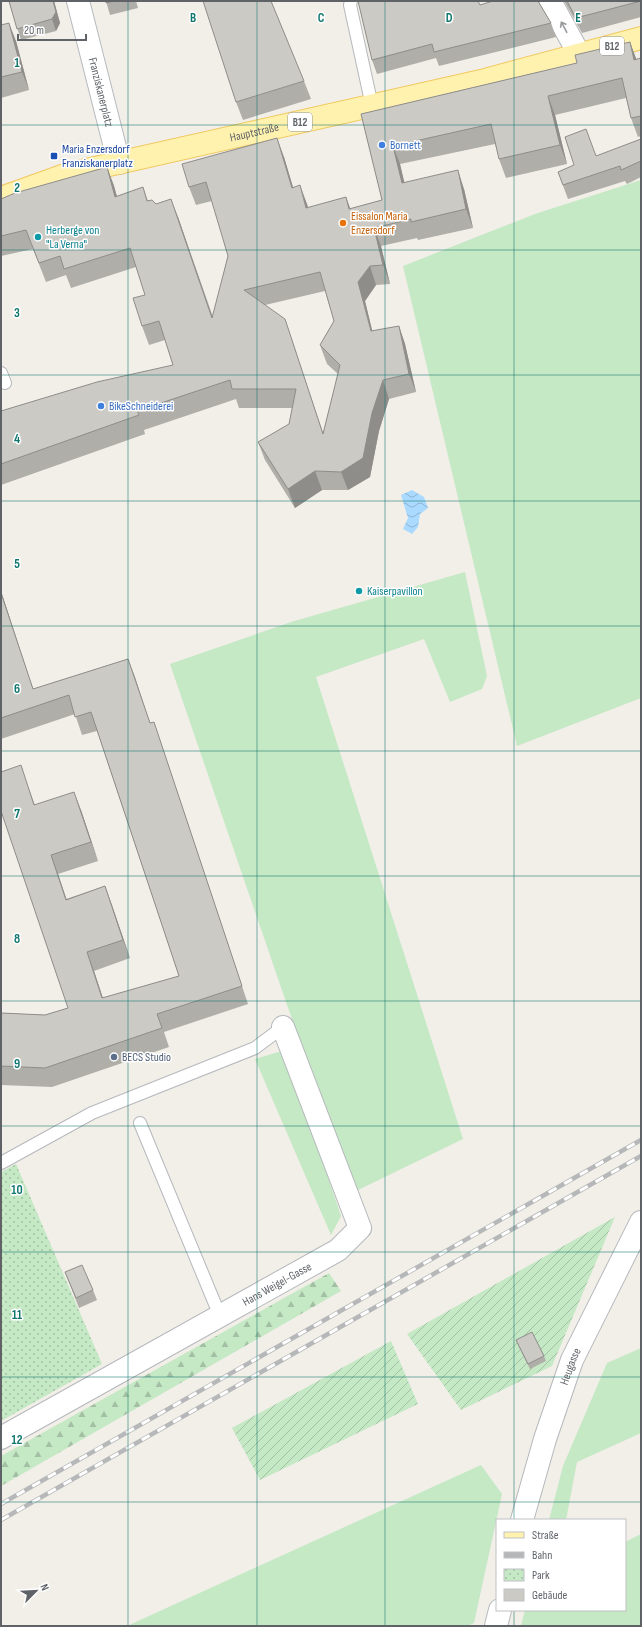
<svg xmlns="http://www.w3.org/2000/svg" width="642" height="1627" font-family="'Sofia Sans Condensed',sans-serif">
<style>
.grass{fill:#c5e8c5}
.forest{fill:url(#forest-firs)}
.park{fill:url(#park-dots)}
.garden{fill:url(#garden-furrows)}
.water{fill:url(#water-waves)}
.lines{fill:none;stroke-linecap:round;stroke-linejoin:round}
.service-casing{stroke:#b5b8bc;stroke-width:14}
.minor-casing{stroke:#b5b8bc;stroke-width:24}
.tertiary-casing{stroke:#b5b8bc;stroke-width:24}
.secondary-casing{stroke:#b6babf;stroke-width:24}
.primary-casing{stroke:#f2c960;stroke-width:24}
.service{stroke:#fff;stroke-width:12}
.minor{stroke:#fff;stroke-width:22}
.tertiary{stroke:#fff;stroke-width:22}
.secondary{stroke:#fff;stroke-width:22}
.primary{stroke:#fff2af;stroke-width:22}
.rail-casing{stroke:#b6b7b8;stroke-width:4.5}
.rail{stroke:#fff;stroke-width:3;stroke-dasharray:9;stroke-linecap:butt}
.wall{fill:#afaea9;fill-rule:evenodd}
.shaded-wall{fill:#8f8d8a}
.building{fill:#cccac5;stroke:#8f8d8a;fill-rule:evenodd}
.oneway{stroke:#979a9d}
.grid{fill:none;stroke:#0f766e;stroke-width:1;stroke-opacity:0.55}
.shop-dot{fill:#3f7fe0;stroke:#fff;stroke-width:1.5}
.transit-dot{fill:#1a4fb4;stroke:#fff;stroke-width:1.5}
.food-dot{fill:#e8710a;stroke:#fff;stroke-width:1.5}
.culture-dot{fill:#0f9aa8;stroke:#fff;stroke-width:1.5}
.service-dot{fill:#5c6f8a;stroke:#fff;stroke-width:1.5}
.labels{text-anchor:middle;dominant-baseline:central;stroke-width:3;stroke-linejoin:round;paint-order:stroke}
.shield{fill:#fff;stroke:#8f9295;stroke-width:1}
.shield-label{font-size:11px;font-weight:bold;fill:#5f6368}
.street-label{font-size:12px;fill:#5f6368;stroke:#fff}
.shop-label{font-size:12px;fill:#366cbe;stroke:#fff;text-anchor:start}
.transit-label{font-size:12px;fill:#164399;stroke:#fff;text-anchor:start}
.food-label{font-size:12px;fill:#c56008;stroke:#fff;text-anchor:start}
.culture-label{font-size:12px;fill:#0d838f;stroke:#fff;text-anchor:start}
.service-label{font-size:12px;fill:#4e5e75;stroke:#fff;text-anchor:start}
.grid-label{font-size:13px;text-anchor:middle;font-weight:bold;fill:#0f766e;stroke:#fff;stroke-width:3;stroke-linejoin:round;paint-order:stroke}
</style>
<defs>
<pattern id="forest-firs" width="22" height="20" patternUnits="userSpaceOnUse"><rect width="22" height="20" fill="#c5e8c5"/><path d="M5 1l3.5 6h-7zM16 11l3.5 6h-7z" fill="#a3c0a4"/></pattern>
<pattern id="park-dots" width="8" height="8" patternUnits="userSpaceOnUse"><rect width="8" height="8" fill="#c5e8c5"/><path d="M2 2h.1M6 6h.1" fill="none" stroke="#a3c0a4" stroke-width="1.8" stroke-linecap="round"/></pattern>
<pattern id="garden-furrows" width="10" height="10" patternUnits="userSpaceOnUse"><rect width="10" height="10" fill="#c5e8c5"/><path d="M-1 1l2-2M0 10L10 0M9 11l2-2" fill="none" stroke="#a3c0a4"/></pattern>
<pattern id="water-waves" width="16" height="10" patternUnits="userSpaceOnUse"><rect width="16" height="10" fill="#aadaff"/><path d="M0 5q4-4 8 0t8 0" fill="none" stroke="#8eb4d2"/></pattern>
</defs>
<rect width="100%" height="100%" fill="#f1efe8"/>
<path class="grass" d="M641,180V698L517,746L403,266L535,214Z
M465,572L487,676L482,689L450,702L424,639L316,677L463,1139L354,1192L286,1002L170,664L291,622Z
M285,1050L341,1216L331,1235L255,1059Z
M641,1348V1433L577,1462L566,1520H549L563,1466L607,1363Z
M481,1465L502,1494L474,1623L467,1626H127Z
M641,1534V1626H521L525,1610H625V1542Z"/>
<path class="forest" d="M329,1273L341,1291L1,1486V1456Z"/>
<path class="park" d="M16,1164L102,1364L1,1421V1172Z"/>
<path class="garden" d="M615,1217L552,1366L461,1410L407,1334Z
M391,1341L418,1404L260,1480L232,1428Z"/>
<path class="water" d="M412,490L424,497L428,508L420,514L418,527L412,534L403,529L408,518L401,495Z"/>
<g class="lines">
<defs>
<path id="service" d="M351,1L350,5L372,106
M1,373L5,383
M140,1123L220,1316
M1,1163L92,1113L255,1048L283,1027"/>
<g id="minor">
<path d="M550,1L579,54"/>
<path id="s1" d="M1,1438L338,1250L360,1228L283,1027"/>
</g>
<g id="tertiary">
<path id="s2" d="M522,1520L545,1439L572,1360L641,1222"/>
<path d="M496,1626L500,1610"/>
</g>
<g id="secondary">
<path id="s3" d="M78,1L119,163"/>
</g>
<g id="primary">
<path id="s4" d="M1,198L62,176L91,169L481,81L641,38"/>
</g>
</defs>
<use href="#service" class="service-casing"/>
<use href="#minor" class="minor-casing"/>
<use href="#tertiary" class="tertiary-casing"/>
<use href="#secondary" class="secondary-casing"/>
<use href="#primary" class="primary-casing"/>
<use href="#service" class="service"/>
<use href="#minor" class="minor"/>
<use href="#tertiary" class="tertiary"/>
<use href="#secondary" class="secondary"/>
<use href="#primary" class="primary"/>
<defs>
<path id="rail" d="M1,1504L641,1140
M1,1520L641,1156"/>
</defs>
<use href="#rail" class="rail-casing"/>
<use href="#rail" class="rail"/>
</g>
<path class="wall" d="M8,1H54L60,23L56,31L21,40L9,2Z
M106,1H136L138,8L110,15Z
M564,1H641V17L582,33Z
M539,2L551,23L556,37L439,66L436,58L377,74L372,60L480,5Z
M1,25L16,41L29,90L1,98Z
M630,42L636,59L641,58V136L638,137L631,118L626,98L555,115L567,164L506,178L499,159L495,144L400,164L404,182L464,189L473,228L418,240L417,238L381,246L390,284L376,285L365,301L372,331L399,326L405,344L416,392L389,399L379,431L370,477L348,490H322L295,508L265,460L258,442L289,424L292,408H239L236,399L144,430L145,434L1,485V411L173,365L165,340L149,345L142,326L145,295L136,267L71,288L66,275L46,282L33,249L1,256V199L107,167L114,186L117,196L143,187L148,201L156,204L178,217L213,317L228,256L212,201L196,205L189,187L284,157L293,188L307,204L308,208L346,197L350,209L382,200L361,114L577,63ZM325,291L334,321L320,345L327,364L338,374L323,433L291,338L265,305Z
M304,81L311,99L243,120L236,102Z
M641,139V177L627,184L625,181L568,199L558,172Z
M1,591L33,689L128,659L150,723L160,741L248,1004L164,1032L169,1047L52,1087L1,1085V1013L45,1015L68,1008L27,784L35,805L81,810L98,861L58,874L66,899L105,886L130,958L94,971L103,998L179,976L97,731L82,735L75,714L1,739Z
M65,1272L93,1290L97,1300L79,1308Z
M516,1340L544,1356L546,1361L530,1369L518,1345Z"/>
<path class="shaded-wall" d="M53,1H54L60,23L56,31L52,19Z
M9,23L16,41L29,90L22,72Z
M630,42L637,61L634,60Z
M548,96L555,115L567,164L560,145Z
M277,138L284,157L299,207L292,188Z
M393,146L400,164L409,202L402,183Z
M107,167L114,186L122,216L115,197Z
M458,170L464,189L473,228L466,209Z
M300,185L307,204L313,227L306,208Z
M346,197L353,216L349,209Z
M171,199L178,217L219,337L212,318Z
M374,228L381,246L390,284L383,265Z
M370,266L376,285L365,301L377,350L371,331L358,282Z
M285,319L291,338L329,453L323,434Z
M399,326L405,344L416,392L409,374Z
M383,380L389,399L379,431L370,477L348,490L341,472L372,413Z
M315,471L322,490L295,508L288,489Z
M1,591L39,708L33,689L1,593Z
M128,659L135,677L156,742L150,723Z
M154,722L160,741L248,1004Z
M74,792L81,810L98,861L91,842Z
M51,855L58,874L73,918L66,900Z
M105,886L112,905L130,958L123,940Z
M87,952L94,971L109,1017L102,998Z"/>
<path class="building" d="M9,1H53L56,12L52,19L17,29Z
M106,1H114L106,3Z
M203,1H271L304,81L236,102Z
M358,1H478L480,5L493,1H538L551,23L434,52L432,44L372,60Z
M567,1H641L576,18Z
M9,23L22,72L1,77V25Z
M630,42L634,60L641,58V116L631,118L622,78L548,96L560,145L499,159L491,124L393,146L402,183L458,170L466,209L411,222V219L374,228L383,265L370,266L358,282L371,331L399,326L409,374L383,380L372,413L363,458L341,472L315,471L288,489L258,442L289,424L296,389H232L230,380L137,411L139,415L1,464V411L97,382L173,365L159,321L142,326L133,298L145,295L130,248L64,269L60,256L39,263L26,230L1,236V199L15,193L107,167L115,197L143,187L147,201L152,200L156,204L171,199L212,318L228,256L206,182L189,187L182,164L277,138L292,188L300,185L306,208L346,197L349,209L382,200L361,114L577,63L575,55ZM320,272L334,321L320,345L340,365L323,434L285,319L244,290Z
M586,129L596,156L641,139V161L621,170L620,166L563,185L558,172L574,165L565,137Z
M1,593L33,689L128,659L150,723L154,722L242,986L157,1014L162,1028L45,1068L1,1066V1013L45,1015L68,1008L1,811V772L21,765L34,805L74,792L91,842L51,855L66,900L105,886L123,940L87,952L102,998L179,976L91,712L75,717L69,695L1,718Z
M82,1265L93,1290L76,1298L65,1272Z
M532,1332L544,1356L528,1364L516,1340Z"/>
<defs><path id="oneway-shaft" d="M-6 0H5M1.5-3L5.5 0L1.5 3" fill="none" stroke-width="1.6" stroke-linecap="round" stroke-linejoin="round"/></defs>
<use class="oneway" href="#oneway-shaft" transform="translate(564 27) rotate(-118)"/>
<path class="grid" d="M128,1V1626M257,1V1626M385,1V1626M514,1V1520M1,125H641M1,250H641M1,375H641M1,501H641M1,626H641M1,751H641M1,876H641M1,1001H641M1,1126H641M1,1252H641M1,1377H641M1,1502H641M514,1610V1626"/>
<g class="shop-dot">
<circle cx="382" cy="145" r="4"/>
<circle cx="101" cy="406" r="4"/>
</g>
<rect class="transit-dot" x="50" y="152" width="8" height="8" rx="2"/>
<circle class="food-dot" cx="343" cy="223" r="4"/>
<g class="culture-dot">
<circle cx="38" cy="237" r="4"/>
<circle cx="359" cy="591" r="4"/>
</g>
<circle class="service-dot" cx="114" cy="1057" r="4"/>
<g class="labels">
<g class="shield">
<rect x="600" y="37" width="24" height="18" rx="3"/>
<rect x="288" y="113" width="24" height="18" rx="3"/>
</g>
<g class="shield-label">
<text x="612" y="46">B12</text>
<text x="300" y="122">B12</text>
</g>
<g class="street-label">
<text stroke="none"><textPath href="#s3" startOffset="94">Franziskanerplatz</textPath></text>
<text stroke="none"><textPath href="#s4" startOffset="262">Hauptstraße</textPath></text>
<text stroke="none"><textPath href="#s1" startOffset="316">Hans Weigel-Gasse</textPath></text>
<text stroke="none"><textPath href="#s2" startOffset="161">Heugasse</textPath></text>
</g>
<g class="shop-label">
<text x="390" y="145">Bornett</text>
<text x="109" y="406">BikeSchneiderei</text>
</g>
<g class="transit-label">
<text x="62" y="149">Maria Enzersdorf<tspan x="62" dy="14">Franziskanerplatz</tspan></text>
</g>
<g class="food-label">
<text x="351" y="216">Eissalon Maria<tspan x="351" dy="14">Enzersdorf</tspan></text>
</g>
<g class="culture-label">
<text x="46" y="230">Herberge von<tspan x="46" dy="14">"La Verna"</tspan></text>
<text x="367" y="591">Kaiserpavillon</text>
</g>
<g class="service-label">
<text x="122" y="1057">BECS Studio</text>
</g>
</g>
<g class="grid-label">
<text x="193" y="22">B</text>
<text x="321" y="22">C</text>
<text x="449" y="22">D</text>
<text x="578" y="22">E</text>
<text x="17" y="67">1</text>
<text x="17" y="192">2</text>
<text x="17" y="317">3</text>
<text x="17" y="443">4</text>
<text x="17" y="568">5</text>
<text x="17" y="693">6</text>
<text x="17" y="818">7</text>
<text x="17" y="943">8</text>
<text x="17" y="1068">9</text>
<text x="17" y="1194">10</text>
<text x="17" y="1319">11</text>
<text x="17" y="1444">12</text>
</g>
<rect width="642" height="1627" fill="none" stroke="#5f6368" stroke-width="4"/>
<rect x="496" y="1519" width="130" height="92" fill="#ffffff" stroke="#bfc1c3"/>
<rect x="504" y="1532" width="20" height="6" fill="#fff2af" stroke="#bfc1c3"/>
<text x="532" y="1539" font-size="12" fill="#5f6368">Straße</text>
<rect x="504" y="1552" width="20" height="6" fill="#b6b7b8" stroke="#bfc1c3"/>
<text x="532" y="1559" font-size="12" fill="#5f6368">Bahn</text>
<rect x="504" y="1569" width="20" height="12" fill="url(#park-dots)" stroke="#bfc1c3"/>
<text x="532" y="1579" font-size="12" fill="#5f6368">Park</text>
<rect x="504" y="1589" width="20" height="12" fill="#cccac5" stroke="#bfc1c3"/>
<text x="532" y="1599" font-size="12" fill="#5f6368">Gebäude</text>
<g transform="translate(36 1591) rotate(66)" stroke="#ffffff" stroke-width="3" paint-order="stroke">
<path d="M0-3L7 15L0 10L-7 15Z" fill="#5f6368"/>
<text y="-6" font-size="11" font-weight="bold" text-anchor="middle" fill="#5f6368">N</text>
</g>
<path d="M18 34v6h68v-6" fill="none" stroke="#5f6368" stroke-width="2"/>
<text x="24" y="34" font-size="12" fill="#5f6368" stroke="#ffffff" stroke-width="3" paint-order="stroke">20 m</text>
</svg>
